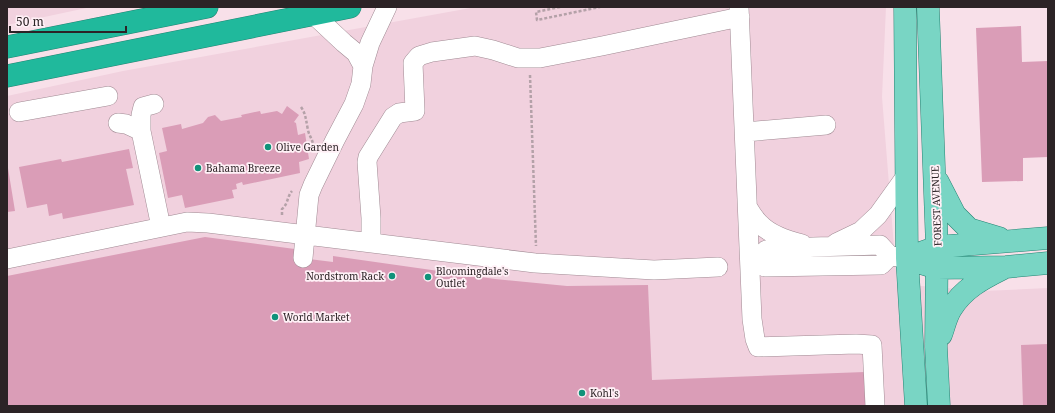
<svg xmlns="http://www.w3.org/2000/svg" width="1055" height="413" font-family="'Noto Serif',serif">
<style>
.built{fill:#f1d1de}
.building{fill:#da9db7}
.lines{fill:none;stroke-linecap:round;stroke-linejoin:round}
.minor-casing{stroke:#a08a93;stroke-width:20}
.major-casing{stroke:#248473;stroke-width:23}
.highway-casing{stroke:#248473;stroke-width:23}
.path{stroke:#b4a1a8;stroke-width:2.5;stroke-dasharray:3 2;stroke-linecap:butt}
.minor{stroke:#fff;stroke-width:19}
.major{stroke:#79d5c4;stroke-width:22}
.highway{stroke:#20b99c;stroke-width:22}
.poi-dot{fill:#10927a;stroke:#fff0f6;stroke-width:1.5}
.labels{text-anchor:middle;dominant-baseline:central;stroke-width:3.5;stroke-linejoin:round;paint-order:stroke}
.poi-label{font-size:10px;fill:#2c2326;stroke:#fff0f6;text-anchor:start}
.street-label{font-size:10px;fill:#2c2326;stroke:#fff0f6}
</style>
<rect width="100%" height="100%" fill="#f8e0e9"/>
<path class="built" d="M7,7H91L7,25Z
M476,7H886L882,97L897,284L983,291L1048,288V406H7V96L123,71Z"/>
<path class="building" d="M1021,26L1022,62L1048,61V157L1023,158V181L982,182L976,28Z
M287,106L299,115L294,122L296,123L298,135L305,133L309,159L299,162L300,173L243,185L242,182L236,184L237,189L232,190L234,198L185,208L182,195L168,198L159,153L167,151L162,128L181,124L182,129L203,123L208,117L215,115L221,121L242,117L241,115L260,111L261,114L277,111L282,114Z
M129,149L133,168L126,169L134,205L63,219L62,213L49,216L47,204L27,208L19,167L61,159L62,162Z
M7,168H8L15,211L7,212Z
M205,237L302,250L301,258L333,262V256L495,279L567,286L648,285L652,380L865,372L866,406H7V276Z
M1048,344V406H1023L1021,345Z"/>
<g class="lines">
<defs>
<path id="minor" d="M739,7L752,319L755,339L758,347L856,344L872,345L875,406
M313,14L344,43L356,53L363,66
M154,104L143,107L141,115V131L161,227
M19,112L108,96
M118,123L126,124L141,131
M745,132L826,125
M748,208C751,213 755,219 759,223C770,235 787,240 802,244
M371,243V218L367,162L368,157L393,117L399,113L415,111L413,63L419,56L432,52L475,46L493,50L518,58H540L602,46L740,17
M836,243L861,231L878,215L906,176
M303,258L309,195L313,185L335,140L354,104L361,84L363,66L370,43L387,7
M7,259L187,222L208,223L535,263L654,270L718,267
M759,259L766,250L813,247L880,245L890,256L907,258
M759,259L765,267L881,265L890,256"/>
<path id="major" d="M905,7L907,258L916,406
M928,7L937,247L936,347L939,406
M938,182L955,215L969,229L999,238
M923,252L937,247L1048,238
M924,264L937,268L1006,267L1048,263
M941,335C944,327 946,317 951,309C963,289 982,279 1002,269"/>
<path id="highway" d="M7,47L207,7
M7,76L350,7"/>
</defs>
<use href="#minor" class="minor-casing"/>
<use href="#major" class="major-casing"/>
<use href="#highway" class="highway-casing"/>
<path class="path" d="M560,7L536,12L537,20L600,7
M530,75L536,246
M301,107C306,114 306,121 308,130C309,136 313,139 313,146
M282,215V209C288,204 287,197 292,191"/>
<use href="#minor" class="minor"/>
<use href="#major" class="major"/>
<use href="#highway" class="highway"/>
</g>
<g class="poi-dot">
<circle cx="268" cy="147" r="4"/>
<circle cx="198" cy="168" r="4"/>
<circle cx="392" cy="276" r="4"/>
<circle cx="428" cy="277" r="4"/>
<circle cx="275" cy="317" r="4"/>
<circle cx="582" cy="393" r="4"/>
</g>
<g class="labels">
<g class="poi-label">
<text x="276" y="147">Olive Garden</text>
<text x="206" y="168">Bahama Breeze</text>
<text x="436" y="271">Bloomingdale's<tspan x="436" dy="12">Outlet</tspan></text>
<text x="384" y="276" text-anchor="end">Nordstrom Rack</text>
<text x="283" y="317">World Market</text>
<text x="590" y="393">Kohl's</text>
</g>
<g class="street-label">
<text transform="translate(936 206) rotate(-92)">FOREST AVENUE</text>
</g>
</g>
<rect width="1055" height="413" fill="none" stroke="#2c2326" stroke-width="16"/>
<path d="M10 26v6h116v-6" fill="none" stroke="#2c2326" stroke-width="2"/>
<text x="16" y="26" font-size="12" fill="#2c2326" stroke="#fff0f6" stroke-width="3" paint-order="stroke">50 m</text>
</svg>
